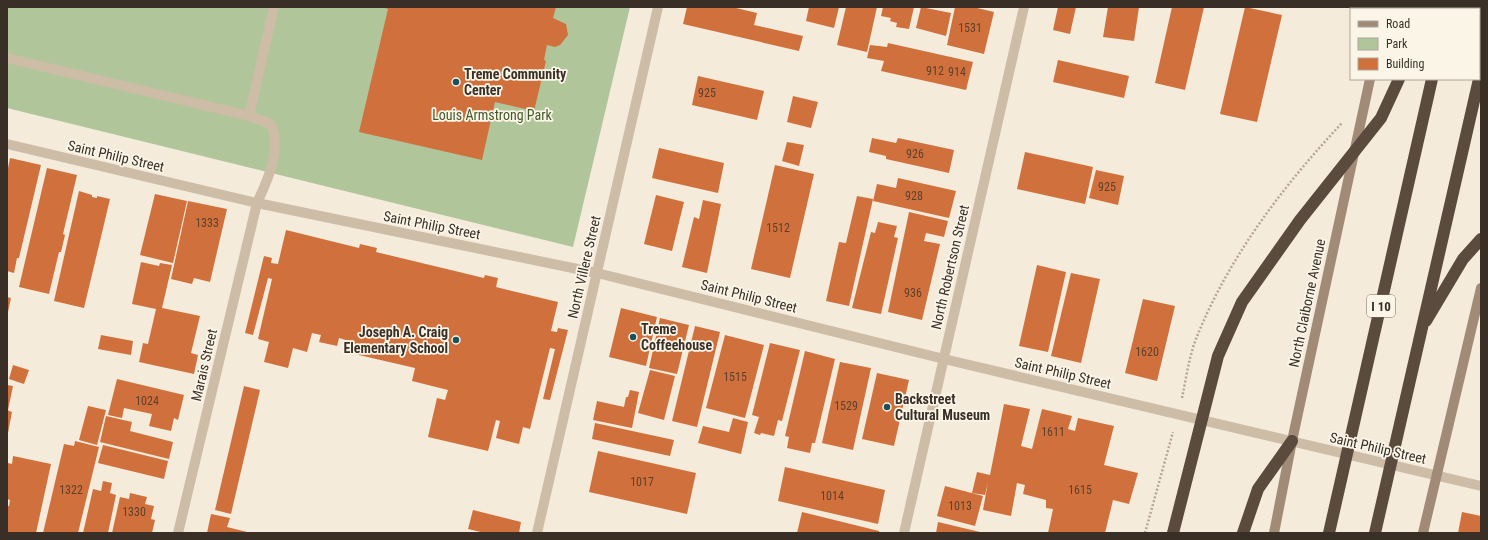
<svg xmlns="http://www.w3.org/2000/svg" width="1488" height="540" font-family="'Roboto Condensed',sans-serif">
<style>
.green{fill:#b1c59a}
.building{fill:#d0713d}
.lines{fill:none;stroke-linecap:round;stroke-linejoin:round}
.path{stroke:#b9a690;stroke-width:2.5;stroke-dasharray:2 2;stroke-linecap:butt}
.service{stroke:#cdbca6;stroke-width:10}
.minor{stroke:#cdbca6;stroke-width:10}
.secondary{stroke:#a18b77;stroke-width:10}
.motorway{stroke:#5b4a3e;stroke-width:12}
.poi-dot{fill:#19525e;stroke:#fbf5e8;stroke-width:1.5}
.labels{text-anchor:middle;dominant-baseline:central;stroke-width:3.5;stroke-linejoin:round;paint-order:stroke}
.number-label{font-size:12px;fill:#5f402c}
.shield{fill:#fbf5e8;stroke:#736a61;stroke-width:1}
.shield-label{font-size:13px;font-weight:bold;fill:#392f27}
.poi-label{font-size:14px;font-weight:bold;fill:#392f27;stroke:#fbf5e8;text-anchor:start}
.park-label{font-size:14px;fill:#425929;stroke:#fbf5e8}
.street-label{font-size:14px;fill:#392f27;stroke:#fbf5e8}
</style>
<rect width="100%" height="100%" fill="#f4ebdb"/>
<path class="green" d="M7,7H630L573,247L7,108Z"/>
<path class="building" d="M382,7H556L553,18L566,24L568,35L560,45L555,47L547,45L544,60L546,61L534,111L495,102L482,160L359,132L388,9Z
M687,7H732L757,13L754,25L803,36L799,51L683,24Z
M809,7H839L834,28L806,21Z
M846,7H877L867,52L837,45Z
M883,7H914L909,29L896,27L897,23L890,21L891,18L881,16Z
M921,7L951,13L946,36L916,28Z
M955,7H973L994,12L984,54L947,45Z
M1058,7H1076L1070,34L1053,30Z
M1108,7H1139L1134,41L1103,37Z
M1172,7H1204L1185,90L1155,83Z
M1245,7L1282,15L1257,122L1220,114Z
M888,43L973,62L966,90L881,71L884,61L867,58L870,45L887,47Z
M1058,60L1129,76L1124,98L1053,82Z
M698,76L764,91L757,120L692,105Z
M793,96L818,102L811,128L787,122Z
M872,138L896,143L898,138L954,150L949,173L886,159V156L869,152Z
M787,142L804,145L799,166L782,161Z
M659,148L724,163L718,193L652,178Z
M1025,152L1093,167L1085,204L1017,189Z
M10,158L41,165L19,258H17L14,273L7,271V173Z
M775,165L814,174L790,278L751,269Z
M47,168L77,175L63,234L65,235L61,252H59L49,294L19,287Z
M1096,170L1124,176L1118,205L1089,198Z
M898,178L956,191L949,218L873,201L877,184L896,188Z
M79,191L92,195V197L97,198V196L110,199L84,308L54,301Z
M155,194L187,201L173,263L140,255Z
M656,195L684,202L672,251L644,244Z
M857,196L873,199L849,306L826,301L839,242L846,243Z
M703,200L721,204L707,273L682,267L694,217L699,219Z
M188,201L227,209L210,282L194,278L192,284L171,279Z
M909,212L948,221L944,237L926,233L924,241L940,244L922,320L888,312Z
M878,222L897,226L894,237L898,238L881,314L852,308L871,232L875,233Z
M286,230L359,248L360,244L377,248L376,252L484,278L485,275L498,278L496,287L558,302L551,331L557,332L558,328L568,330L550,400L543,399L555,349L550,348L530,429L523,427L519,444L496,438L500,421L496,420L488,451L428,437L437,398L445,400L448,390L412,381L415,368L346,352L349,341L339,338L337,346L319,342L321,335L312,333L307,352L293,348L288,368L264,362L269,342L258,339L272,279L268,278L253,335L245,333L264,256L272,258L271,263L278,264Z
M141,262L159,266L160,263L172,265L162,308L200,316L191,353L198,355L194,374L139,362L143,343L148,344L156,309L132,304Z
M1037,265L1066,272L1048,352L1019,346Z
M1071,273L1100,279L1081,363L1051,356Z
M7,297L11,298L8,312L7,311Z
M1143,299L1175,306L1157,381L1125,373Z
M621,308L657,317L646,366L609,357Z
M660,318L689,325L677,374L649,368Z
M695,326L720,332L697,427L672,421Z
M101,335L133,341L131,355L98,349Z
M725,335L764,345L745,418L706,408Z
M770,343L800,350L782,421L778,420L774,436L761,433L760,435L754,433L759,417L752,415Z
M805,351L835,359L815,443H812L810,453L787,448L789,437L785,436Z
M840,362L871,368L853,450L822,443Z
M13,365L29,370L24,384L9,379Z
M650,370L675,376L664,420L638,413Z
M877,373L909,380L894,446L862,439Z
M117,379L184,395L178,420L174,418L171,431L149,426L152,414L124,408L122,418L108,415Z
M7,385L13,386L8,410L7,409Z
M244,386L260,390L231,514L215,510Z
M630,390L639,392L632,428L593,420L597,401L624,407L626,397H628Z
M1004,404L1030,409L1021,446L1032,449L1042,409L1072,416L1068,429L1075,431L1078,418L1114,426L1104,465L1138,473L1129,504L1113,500L1105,533H1048L1053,509L1046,508V500L1023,494L1025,485L1017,483L1011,516L983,510L988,482L985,495L972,493L977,472L990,475Z
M88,406L106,410L97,445L79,440Z
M7,410L12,412L8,433H7Z
M106,416L132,422L130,431L173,442L169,459L100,442Z
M733,418L748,422L741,454L698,443L703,426L729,432Z
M595,423L674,440L670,456L592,439Z
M75,441L99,447L78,533H43L64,444L74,446Z
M103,445L168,461L164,479L98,463Z
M598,451L696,473L687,514L589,492Z
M13,456L51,464L36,533H7V506H9L10,500L7,499V468L8,463L12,464Z
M785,467L885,490L878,524L778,501Z
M103,481L112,483L110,493L116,495L108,533H83L93,489L101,491Z
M945,486L983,496L975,526L937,516Z
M130,493L147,497L145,504L154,506L151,519L155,520L152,533H112L120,497L129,499Z
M473,510L521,522L519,533H485L468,529Z
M802,512L879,531V533H797Z
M1462,512L1481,516V533H1458Z
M211,514L230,518L227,527L251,533H207Z
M938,522L980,532V533H936Z"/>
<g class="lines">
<path class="path" d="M1182,398C1186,379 1189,357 1196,339C1228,258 1283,186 1342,123
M1145,533L1173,432"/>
<path class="service" d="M7,58L249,116L271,124C282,150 268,179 257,203
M249,116L274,7"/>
<path class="minor" d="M1393,7L1402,9
M1479,26H1481
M7,144L257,203L597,273L944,359L1481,486
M178,533L257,203
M537,533L658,7
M904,533L1024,7"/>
<path class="secondary" d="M1385,9L1386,7
M1274,533L1292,441L1370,79
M1423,533L1481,288"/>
<path class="motorway" d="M1428,9L1429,7
M1448,9L1449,7
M1426,321L1463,259L1481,239
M1173,533L1218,356L1242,302L1300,220L1381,118L1399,79
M1243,533L1258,489L1292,441
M1329,533L1432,79
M1375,533L1479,79"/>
</g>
<g class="poi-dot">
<circle cx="456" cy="82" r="4"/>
<circle cx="633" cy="337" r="4"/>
<circle cx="456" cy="340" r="4"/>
<circle cx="887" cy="407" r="4"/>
</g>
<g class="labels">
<g class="number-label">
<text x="970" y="28">1531</text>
<text x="935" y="71">912</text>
<text x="957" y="72">914</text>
<text x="707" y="93">925</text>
<text x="915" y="154">926</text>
<text x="1107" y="187">925</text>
<text x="914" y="196">928</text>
<text x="207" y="223">1333</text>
<text x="778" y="228">1512</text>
<text x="913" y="293">936</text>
<text x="1147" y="352">1620</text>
<text x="735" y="377">1515</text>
<text x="147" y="401">1024</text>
<text x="846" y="406">1529</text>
<text x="1053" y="432">1611</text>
<text x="642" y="482">1017</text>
<text x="71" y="490">1322</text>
<text x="1080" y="490">1615</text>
<text x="832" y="496">1014</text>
<text x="960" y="506">1013</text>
<text x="134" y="512">1330</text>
</g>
<rect class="shield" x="1367" y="295" width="28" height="22" rx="3"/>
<g class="shield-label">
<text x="1381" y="306">I 10</text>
</g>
<g class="poi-label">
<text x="464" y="74">Treme Community<tspan x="464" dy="16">Center</tspan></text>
<text x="641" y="329">Treme<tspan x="641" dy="16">Coffeehouse</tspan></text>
<text x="448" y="332" text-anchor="end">Joseph A. Craig<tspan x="448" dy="16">Elementary School</tspan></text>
<text x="895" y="399">Backstreet<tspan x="895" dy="16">Cultural Museum</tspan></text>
</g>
<g class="park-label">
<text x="492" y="115">Louis Armstrong Park</text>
</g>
<g class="street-label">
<text transform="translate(116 156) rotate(13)">Saint Philip Street</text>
<text transform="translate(432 225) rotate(11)">Saint Philip Street</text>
<text transform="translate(584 267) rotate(-77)">North Villere Street</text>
<text transform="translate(950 267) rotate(-77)">North Robertson Street</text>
<text transform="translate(749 296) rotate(14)">Saint Philip Street</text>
<text transform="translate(1307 303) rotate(-78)">North Claiborne Avenue</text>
<text transform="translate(204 365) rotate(-77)">Marais Street</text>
<text transform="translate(1063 373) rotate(13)">Saint Philip Street</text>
<text transform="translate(1378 448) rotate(13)">Saint Philip Street</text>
</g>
</g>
<rect width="1488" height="540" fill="none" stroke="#392f27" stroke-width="16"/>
<rect x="1350" y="8" width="130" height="72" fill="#fbf5e8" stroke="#ada69b"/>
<rect x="1358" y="21" width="20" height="6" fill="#a18b77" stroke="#ada69b"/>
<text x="1386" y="28" font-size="12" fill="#392f27">Road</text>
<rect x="1358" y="38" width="20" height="12" fill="#b1c59a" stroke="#ada69b"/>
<text x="1386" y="48" font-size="12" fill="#392f27">Park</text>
<rect x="1358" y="58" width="20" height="12" fill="#d0713d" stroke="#ada69b"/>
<text x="1386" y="68" font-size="12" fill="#392f27">Building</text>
</svg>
